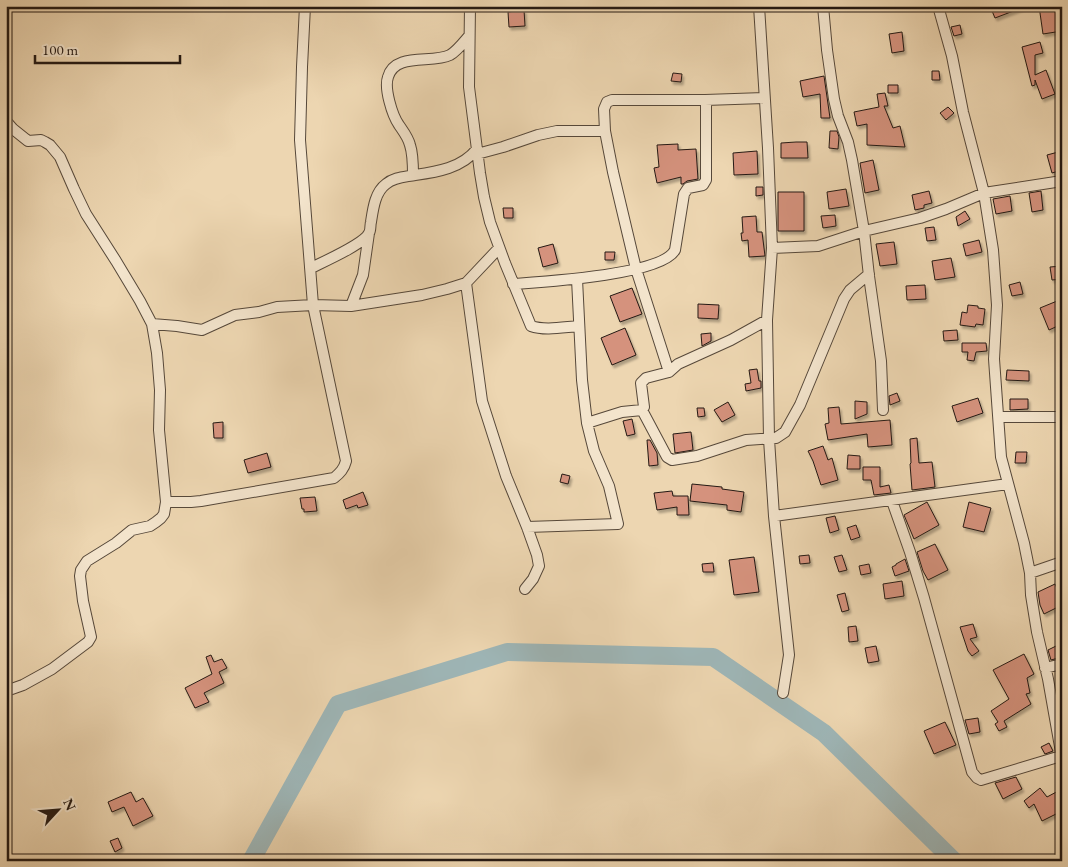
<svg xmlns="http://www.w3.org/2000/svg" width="1068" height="867" font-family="'EB Garamond',serif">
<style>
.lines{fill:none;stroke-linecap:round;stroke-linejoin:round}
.river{stroke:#9eb6b7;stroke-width:18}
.building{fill:#d5927d;stroke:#241913;filter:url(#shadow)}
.minor-casing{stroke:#56483a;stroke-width:12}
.minor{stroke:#f3e4cc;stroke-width:10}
</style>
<defs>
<filter id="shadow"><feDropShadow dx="2" dy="3" stdDeviation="1" flood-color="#0004"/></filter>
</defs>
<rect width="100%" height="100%" fill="#edd6b1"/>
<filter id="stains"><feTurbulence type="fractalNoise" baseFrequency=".004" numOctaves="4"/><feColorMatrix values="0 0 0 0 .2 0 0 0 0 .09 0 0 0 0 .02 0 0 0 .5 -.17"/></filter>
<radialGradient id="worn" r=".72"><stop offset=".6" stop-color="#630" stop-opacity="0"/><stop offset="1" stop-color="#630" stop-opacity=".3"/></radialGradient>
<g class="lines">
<path class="river" d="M251,861L338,704L507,652L713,657L824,733L954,861"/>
</g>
<path class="building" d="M990,6H1024V7L995,18Z
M1039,6H1062V31L1043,34Z
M524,10L525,26L509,27L508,12Z
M960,25L962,34L954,36L951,27Z
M902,32L904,51L892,53L889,34Z
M1040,42L1043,53L1035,55V75L1046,70L1055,94L1042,99L1035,80V85L1032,86L1022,47Z
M932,71H939L940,80H932Z
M673,73L682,74L681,82L671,81Z
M824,76L830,118H821L820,94L803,97L800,81Z
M888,85H898V93H888Z
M885,93L888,106H884L893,128L900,126L905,147L867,145V124L857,126L854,112L879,107L877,94Z
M948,107L954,113L946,120L940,113Z
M830,131H837L839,137L838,149L829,148Z
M796,142H807L808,158H781V143Z
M678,144V150L696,149L698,179L687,181L683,184H681V177L657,183L654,168L659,167L657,145Z
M757,151L758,174L734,175L733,153Z
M1062,151V170L1052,173L1047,155Z
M873,160L879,190L865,193L860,163Z
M756,187H763V195L756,196Z
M846,189L849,206L829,209L827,192Z
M929,191L932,203L924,205V208L915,210L912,195Z
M1041,191L1043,210L1032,212L1029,193Z
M778,192H804V231H778Z
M1010,196L1012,211L996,214L993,199Z
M503,208H513V218H504Z
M965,211L970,219L958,226L956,217Z
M835,215L836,226L823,228L821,216Z
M756,216L757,232H762L765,256L749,257L748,240L742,241L741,233H743L742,217Z
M934,227L936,240L927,241L925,228Z
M979,240L982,252L966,256L963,244Z
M894,242L897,264L880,266L876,244Z
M553,244L558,263L543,267L538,248Z
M605,252H615L614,260H605Z
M951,258L955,277L935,280L932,261Z
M1062,266V279L1052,280L1050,267Z
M1020,282L1023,294L1012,296L1009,285Z
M925,285L926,299L907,300L906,286Z
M632,288L642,314L620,322L610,296Z
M1062,299V324L1049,330L1040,308Z
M698,304L719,305L718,319L698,318Z
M968,305L978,306V308L985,309L983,325L976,324L975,327L960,325L962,312L967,313Z
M625,328L636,355L612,365L601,338Z
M957,330L958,340L944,341L943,331Z
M711,333V341L702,346L701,334Z
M962,343H986L987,351L976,352L974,361L967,360L968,352H962Z
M757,369L759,381H761V388L746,391L745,384L751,383L749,370Z
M1007,370L1029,371V381L1006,380Z
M897,393L900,401L890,405L889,396Z
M978,398L983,413L957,422L952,406Z
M1010,399H1028V409L1010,410Z
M855,401L867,402V414L855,419Z
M728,402L735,415L722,422L714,410Z
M839,407L841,424L890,420L892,445L868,447L867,434L828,440L825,424L829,423L828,408Z
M697,408H704L705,416L698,417Z
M632,419L635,434L627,436L623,421Z
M223,422V438H214L213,423Z
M691,432L693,450L675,453L673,434Z
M917,438L919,463L932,462L935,487L912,490L910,464L911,463L910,439Z
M647,440H650L657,453L658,465L649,466Z
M823,446L828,460L832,458L838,480L821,485L813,461L808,451Z
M1016,452H1027L1026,463H1015Z
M267,453L271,467L248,473L244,460Z
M848,455L860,456V469H847Z
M863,467H880V487L889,485L891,493L874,495L871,480H863Z
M562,474L570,476L568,484L560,482Z
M692,484L722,487V489L744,492L741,512L727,510V505L690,501Z
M672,491L673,496H688L689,515H677V507L657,510L654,493Z
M363,492L368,505L358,508L357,505L346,509L343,500Z
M315,497L317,511L304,512V509H302L300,498Z
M927,502L939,525L914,539L904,515Z
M969,502L991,508L984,532L963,527Z
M835,516L839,530L830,533L826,518Z
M856,525L860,537L851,540L847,528Z
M935,544L948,570L928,580L923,571L917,552Z
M809,555L810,563L800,564L799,556Z
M842,555L847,570L839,572L834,557Z
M754,557L759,592L734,595L729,560Z
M905,559L909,571L895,576L892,567L896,565V564Z
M713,563L714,572H703L702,564Z
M869,564L871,573L861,575L859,566Z
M902,581L904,596L885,599L883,584Z
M1055,584L1062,599V605L1044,614L1040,605L1038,592Z
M845,593L849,610L842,612L837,595Z
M973,624L977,637L970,639L979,651L972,656L968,651L960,627Z
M856,626L858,641L849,642L848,627Z
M1062,643V657L1051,660L1048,650Z
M876,646L879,661L868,663L865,648Z
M1024,654L1034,674L1027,678L1030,693L1026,694L1031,704L1004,721L1007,727L999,731L995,724L998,722L991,711L1009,699L993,670Z
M211,655L214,662L222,659L227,668L219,672L224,683L204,693L209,702L195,708L185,688L212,674L206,657Z
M978,718L980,732L969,734L965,720Z
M945,722L956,745L934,754L924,731Z
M1049,743L1053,751L1045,754L1041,747Z
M1016,777L1022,789L1003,799L995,783Z
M1040,788L1047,797L1062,789V811L1042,821L1034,804L1029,808L1024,801Z
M131,792L136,802L143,798L153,816L133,826L124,807L112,812L108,802Z
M118,838L122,848L115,852L110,841Z
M1062,851V861H1043Z"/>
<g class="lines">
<defs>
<path id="minor" d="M470,6L469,87L480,173L484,197L490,222L505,263L531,326C545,331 564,327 579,326
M759,6L768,148L772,248L767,320L769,439L774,516L789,655L783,693
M823,6L827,50L834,99L838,116L848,142L852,160L864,231L869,276L881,361L883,410
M938,6L952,56L963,112L984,193L993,250L997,305L994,359L1001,457L1024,543L1030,573L1031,595L1037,632L1048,679L1062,758
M6,121L13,129L28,141L41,140L45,142L50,145L60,157L74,189L86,214L116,261L140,301L152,324L157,353L160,390L159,430L166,502L164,514L161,518L156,522L150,526L132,530L116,543L87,561L81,570L80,576L83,601L91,637L88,642L52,669L23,685L6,691
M477,154L503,147L538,135L557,131H605
M413,175C413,165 413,154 410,145C408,137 403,131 399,125C392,115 384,88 388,77C395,52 432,64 450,55C457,51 463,43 469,36
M772,248L818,246L864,231L920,218L946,209L984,193L1062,181
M311,268C323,262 364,244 369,233C371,230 370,225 371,222C373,209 375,192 386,184C394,177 405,177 415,175C437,172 462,168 477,149
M466,283L482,401L506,476L527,527L537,555L539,566L533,579L525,589
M513,284C541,282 662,275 675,250L684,194L688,188L703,185L706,180V100
M351,306L363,275L369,233
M152,324L177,326L202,330L235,315L259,312L277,307L313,305L351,306L422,295L447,289L466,283L499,248
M669,372L636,269L613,172L605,131L604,109L607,102L612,100H705L764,98
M642,410L667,457L672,460L697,456L746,440L776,438L785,432L800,405L844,299L850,290L869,274
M999,417H1062
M587,423L622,412L642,410L644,407L641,383L646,378L669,372L678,364L731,340L767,320
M892,501L910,552L924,598L972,772L977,778L981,780L1061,756
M166,502H191L201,501L334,478C340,473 344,469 346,461L313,305L300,140L302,67L305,6
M774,516L1008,484
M527,527L618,524L609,486L594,451L587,423L582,380L577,279
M1030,573L1062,562
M1045,668L1062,664"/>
</defs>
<use href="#minor" class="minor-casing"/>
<use href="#minor" class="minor"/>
</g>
<rect width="1068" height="867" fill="none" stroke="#edd6b1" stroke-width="25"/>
<rect x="8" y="8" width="1053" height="852" fill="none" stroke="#241913" stroke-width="2.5"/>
<rect x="12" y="12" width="1043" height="842" fill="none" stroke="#241913"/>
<g transform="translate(58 810) rotate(64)" stroke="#f3e4cc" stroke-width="4" paint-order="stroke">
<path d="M0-4L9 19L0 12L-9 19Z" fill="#241913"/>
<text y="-8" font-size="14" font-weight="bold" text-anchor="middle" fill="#241913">N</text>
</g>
<path d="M35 55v8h145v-8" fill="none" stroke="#241913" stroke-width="2.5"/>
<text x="42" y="55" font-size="15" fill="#241913" stroke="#f3e4cc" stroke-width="4" paint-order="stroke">100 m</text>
<rect width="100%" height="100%" filter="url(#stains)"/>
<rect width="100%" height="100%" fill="url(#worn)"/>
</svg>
